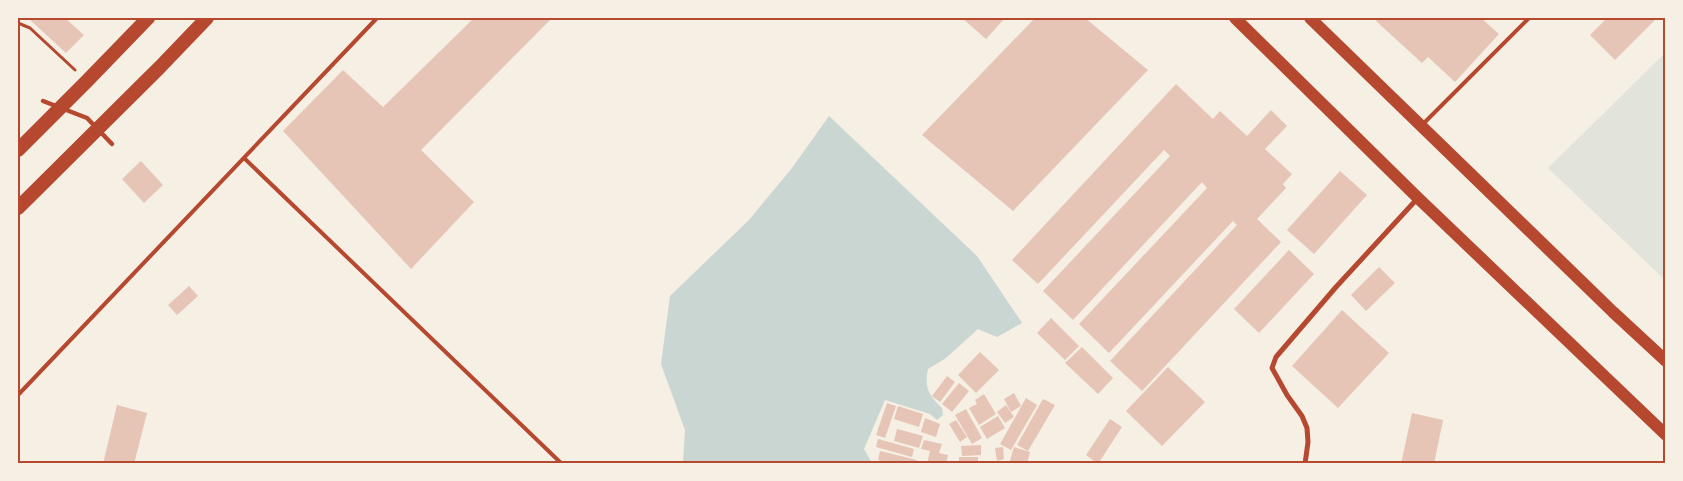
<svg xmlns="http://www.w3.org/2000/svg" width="1683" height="481" font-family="'Sofia Sans Condensed',sans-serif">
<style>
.green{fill:#e2e4dc}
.water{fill:#c9d6d2}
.building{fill:#e6c5b7}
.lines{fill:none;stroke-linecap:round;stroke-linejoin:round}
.path{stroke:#b5482f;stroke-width:3}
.service{stroke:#b5482f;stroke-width:4}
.pedestrian{stroke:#b5482f;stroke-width:4.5}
.minor{stroke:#b5482f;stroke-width:5}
.primary{stroke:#b5482f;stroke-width:12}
.trunk{stroke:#b5482f;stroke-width:14}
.neatline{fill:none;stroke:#b5482f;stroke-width:2}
</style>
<rect width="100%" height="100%" fill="#f6efe4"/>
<path class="green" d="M1665,53V280L1548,168Z"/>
<path class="water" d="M829,116L977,256L1022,323L997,337L978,329L946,358L928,369C924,387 929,396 942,408L943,415L937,420L930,414L885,400L864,449L872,463H683L685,430L661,364L670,296L749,220L792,168Z"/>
<path class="building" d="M31,18H65L84,35L66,53L29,19Z
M474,18H552L421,150L474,202L411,269L283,131L343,70L383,107Z
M962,18H1005L986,39Z
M1035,18H1085L1148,70L1013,211L922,135Z
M1379,18H1481L1499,34L1455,82L1428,57L1422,63L1376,21Z
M1607,18H1657L1615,60L1590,35Z
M1176,84L1213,119L1220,111L1247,136L1271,110L1287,126L1265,149L1292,174L1283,184L1286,188L1257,219L1281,242L1142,391L1110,361L1237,225L1233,221L1109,353L1079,324L1207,188L1202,182L1073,320L1043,291L1170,156L1164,150L1038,284L1012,260Z
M141,161L163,185L144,203L122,179Z
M1340,171L1367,195L1314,254L1287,230Z
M1289,250L1314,274L1259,333L1234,309Z
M1379,267L1395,283L1366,311L1351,295Z
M189,286L198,296L177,315L168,305Z
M1342,310L1389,353L1338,408L1292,366Z
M1051,318L1079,346L1065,360L1037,333Z
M1082,347L1113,378L1098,394L1065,363Z
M980,352L999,370L976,393L958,375Z
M1168,367L1205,402L1162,446L1126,411Z
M947,376L955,382L940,402L932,396Z
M959,383L969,391L952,412L942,404Z
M1014,393L1021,406L1011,412L1004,399Z
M984,394L996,414L979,425L969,408L977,404L975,400Z
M1026,398L1037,405L1011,450L1000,444Z
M1043,399L1055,405L1028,451L1017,445Z
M887,403L896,406L885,438L876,435Z
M117,405L147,413L134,464H103Z
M1006,405L1014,417L1005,423L997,412Z
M898,406L923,414L919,427L894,419Z
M966,409L982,438L972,444L955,415Z
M1412,413L1443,420L1434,464H1401Z
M998,416L1005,428L987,439L980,427Z
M925,418L940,424L936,437L921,432Z
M1110,419L1122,427L1098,464L1086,455Z
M956,420L967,437L960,442L949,424Z
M897,429L923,436L919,448L894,441Z
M878,439L914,449L912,457L876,447Z
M924,440L942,444L939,453L948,455L946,464H927L930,451L921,449Z
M981,445V455L962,456L961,446Z
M1003,447L1004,459L997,461L995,448Z
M1014,447L1030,452L1027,464H1009Z
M880,451L917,460L916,464H892L878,460Z
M959,457H978V464H959Z"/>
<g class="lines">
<path class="path" d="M18,23L30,28L75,70"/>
<path class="service" d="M1423,124L1529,18
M244,158L562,464
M18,395L377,18"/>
<path class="pedestrian" d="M43,101L87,118L112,144"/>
<path class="minor" d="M1305,464L1308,442L1307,428L1302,416L1287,395L1272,368L1276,357L1336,287L1417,199"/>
<path class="primary" d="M1235,18L1418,198L1666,435
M1310,18L1613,312L1666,361"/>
<path class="trunk" d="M18,150L87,81L148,18
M18,208L160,67L207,18"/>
</g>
<rect width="1683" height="481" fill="none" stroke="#f6efe4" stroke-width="38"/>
<rect x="19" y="19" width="1645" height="443" class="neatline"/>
</svg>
